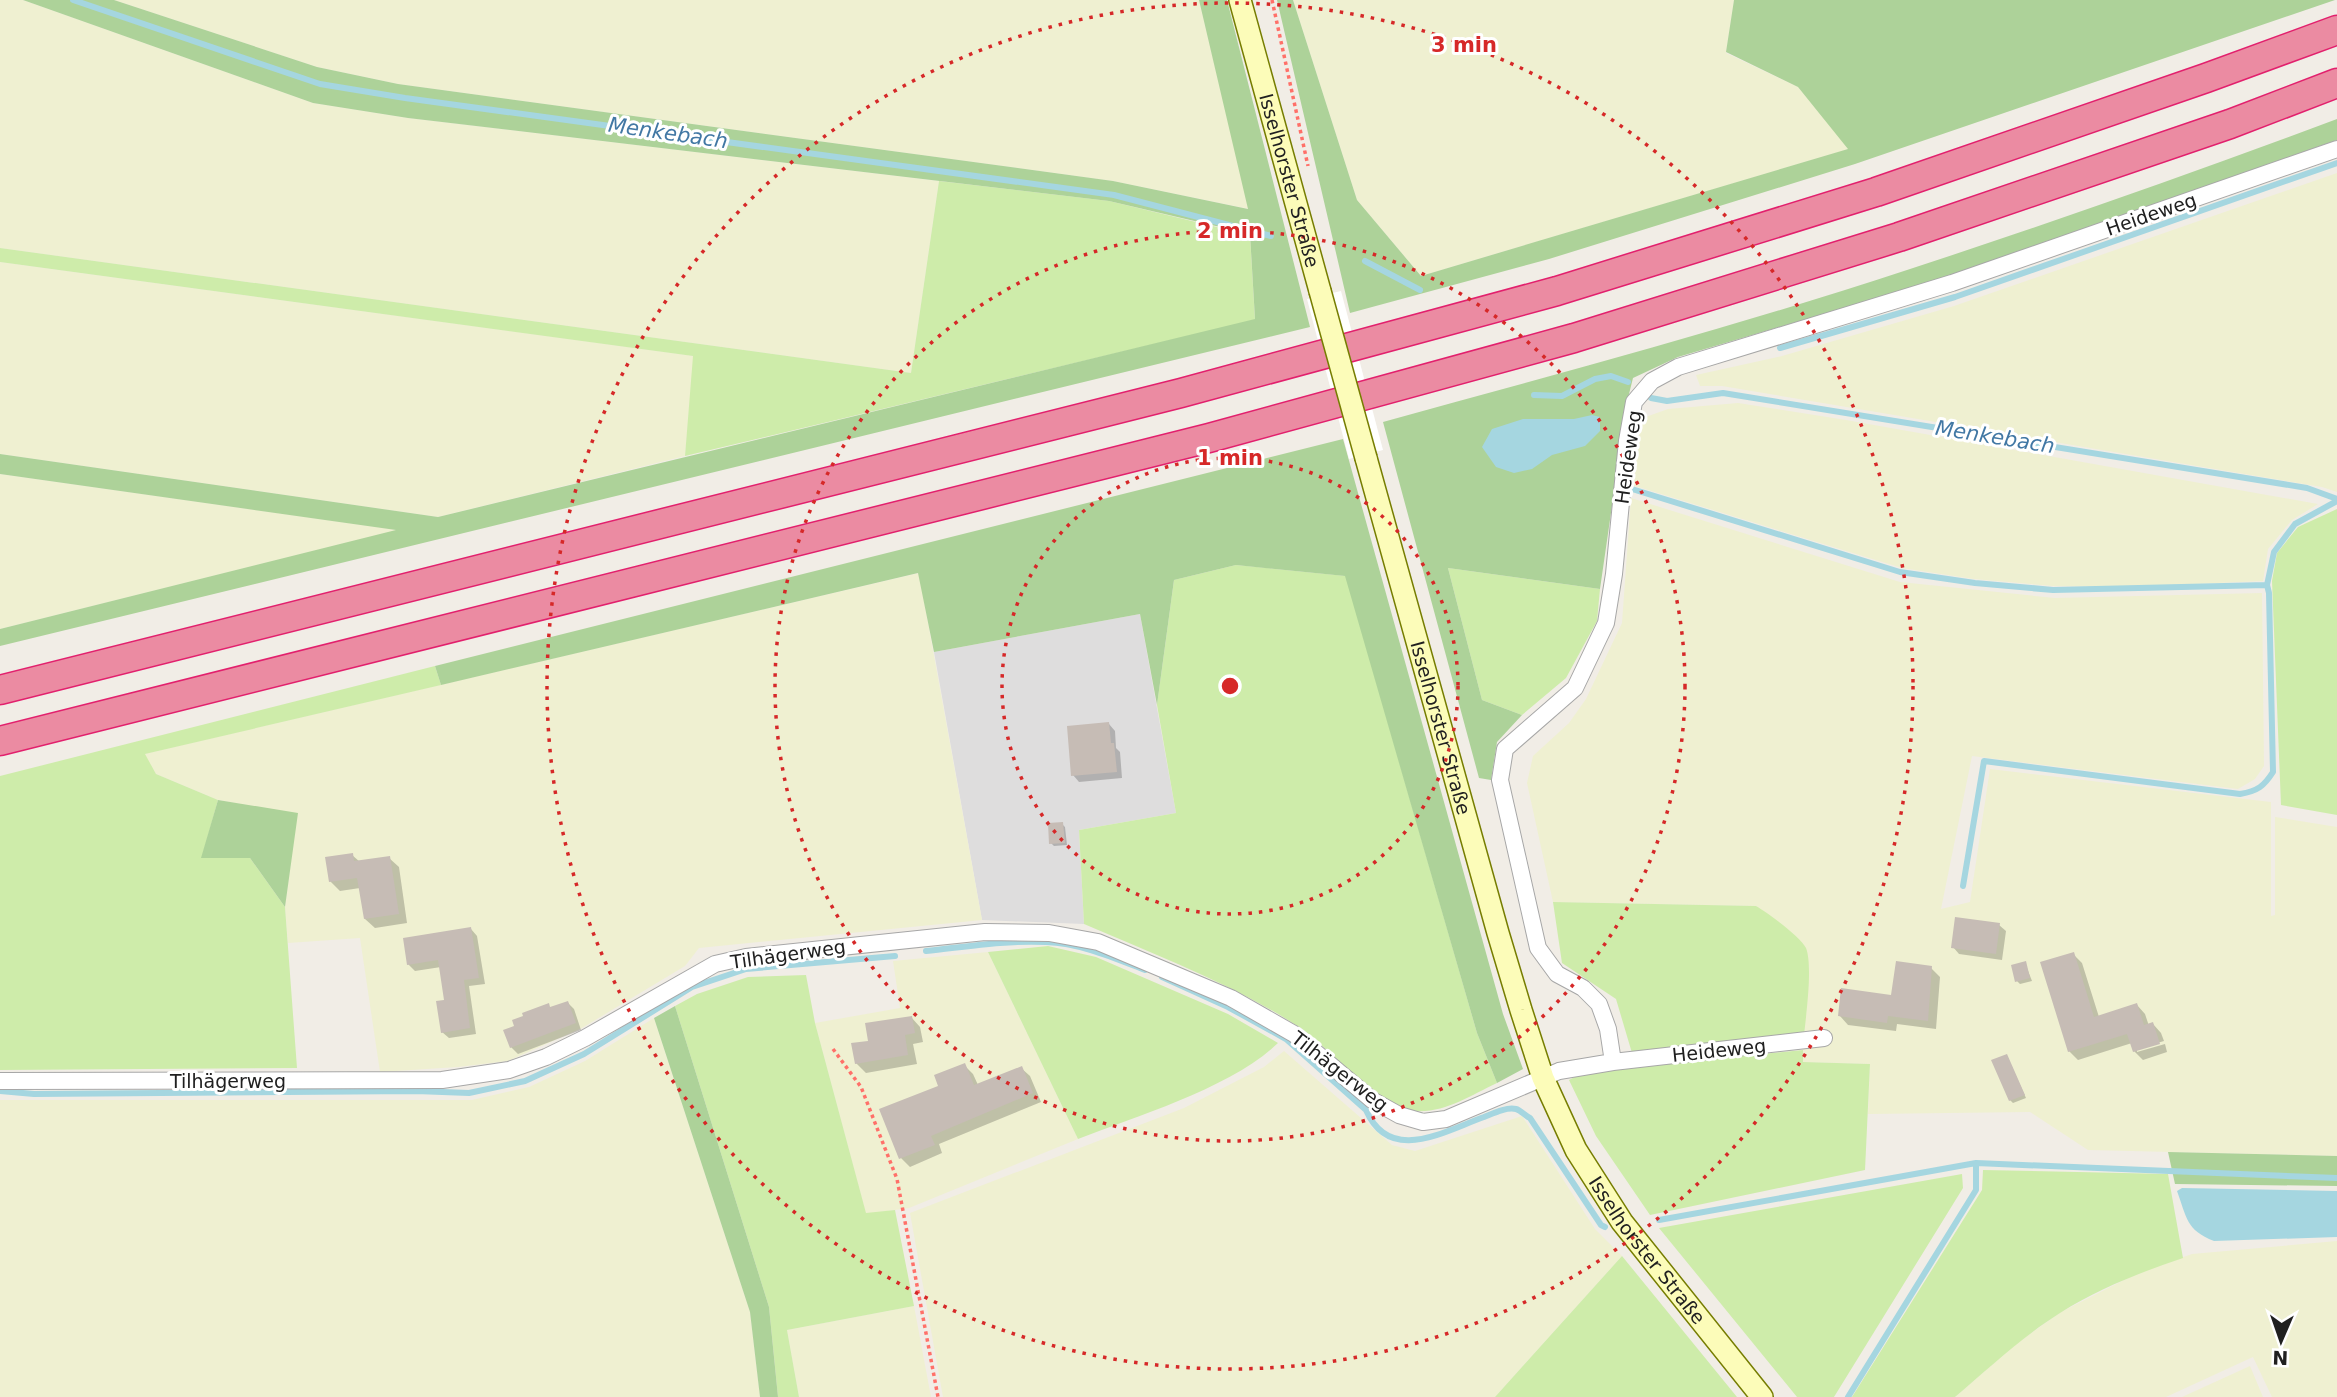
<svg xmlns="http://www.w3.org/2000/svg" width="2337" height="1397" font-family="'DejaVu Sans',sans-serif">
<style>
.residential{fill:#dedddd}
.farmland{fill:#eff0d1}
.grass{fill:#ceecaa}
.forest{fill:#add299}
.water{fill:#a5d6e0}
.pier{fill:#fff}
.shadow{fill:#0003}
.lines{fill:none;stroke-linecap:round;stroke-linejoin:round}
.stream{stroke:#a5d6e0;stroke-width:6}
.building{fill:#c6bcb5}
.street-casing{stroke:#a7a7a7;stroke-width:18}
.secondary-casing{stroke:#767d01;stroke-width:24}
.highway-casing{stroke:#e2206d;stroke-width:31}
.path{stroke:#ff7069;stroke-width:3.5;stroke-dasharray:3.5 3.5;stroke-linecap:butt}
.street{stroke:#fff;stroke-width:16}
.secondary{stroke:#fcfcb9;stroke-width:21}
.highway{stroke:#eb8ba2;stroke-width:28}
.secondary-bridge-casing{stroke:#767d01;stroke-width:24;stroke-linecap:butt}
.secondary-bridge{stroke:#fcfcb9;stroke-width:21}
.ring{fill:none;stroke:#d62828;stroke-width:3.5;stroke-dasharray:3.5 7}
.labels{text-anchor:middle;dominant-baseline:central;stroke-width:6;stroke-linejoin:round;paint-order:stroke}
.street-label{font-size:19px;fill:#202020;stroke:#fff}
.water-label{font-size:21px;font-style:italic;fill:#4278a4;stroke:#fff}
.centre{fill:#d62828;stroke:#fff;stroke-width:3.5}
.ring-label{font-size:21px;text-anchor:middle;font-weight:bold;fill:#d62828;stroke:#fff;stroke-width:6;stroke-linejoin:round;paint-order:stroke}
</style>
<rect width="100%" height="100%" fill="#f1ede6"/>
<path class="residential" d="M1140,614L1176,813L1079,830L1084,924L982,920L934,652Z"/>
<path class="farmland" d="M0,0H23L313,103L408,118L939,181L911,373L0,248Z
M114,0H1199L1249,209L1113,181L398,84L317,67Z
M1293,0H1734L1726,53L1798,87L1849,149L1421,276L1357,200Z
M2337,173V492L2322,487L1722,386H1700L1696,375L1782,356L1954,306Z
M0,262L694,356L685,456L438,517L0,454Z
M1738,403L1846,420L2318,504L2292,520L2268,549L2263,581L2128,587L2053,586L1974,579L1902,568L1632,485L1640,419L1668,409Z
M0,474L398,530L0,629Z
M1631,498L1900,582L2055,598L2262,593L2264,766L2255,779L2238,789L1972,756L1941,909L1970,902L1990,769L2271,802V916L2275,915V817L2337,827V1156L2088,1150L2030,1112L1868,1114L1870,1064L1802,1062L1809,966L1756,906L1553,902L1527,783L1533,756L1569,723L1586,699L1622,623Z
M919,573L982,920L699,948L685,966L582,1028L508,1061L458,1067L380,1072L360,938L288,943L285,907L297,814L218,800L156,774L144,754Z
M988,952L1078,1139L909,1208L866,1214L815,1023L900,1008L893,961Z
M654,1018L750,1312L760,1397H0V1100H472L529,1087L585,1061Z
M1284,1051L1392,1145L1415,1151L1522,1116L1595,1229L1622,1256L1495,1397H943L910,1213L1184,1108L1264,1067Z
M2337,1241V1397H2272L2253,1357L2166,1397H1955L2016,1344L2061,1312L2138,1273L2192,1254Z
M914,1306L931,1397H799L787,1330Z
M2250,1366L2263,1397H2182Z"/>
<path class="grass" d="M939,181L1109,201L1250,235L1255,320L685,456L693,356L0,262V248L911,373Z
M2337,509V815L2281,805L2272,581L2277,553L2298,527Z
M1236,565L1346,576L1477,1033L1497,1083C1467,1097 1438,1118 1403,1109C1373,1102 1328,1046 1299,1027C1233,984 1156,955 1084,924L1079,830L1176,813L1157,705L1174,580Z
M1448,568L1600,589L1597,621L1566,678L1522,715L1482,700Z
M435,666L441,685L145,754L156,774L218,800L202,857L250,858L285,907L297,1068L0,1070V776Z
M1553,902L1756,906C1768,913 1801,937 1806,948C1813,966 1806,1015 1804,1036L1632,1053L1616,999L1562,963Z
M1048,946L1096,957L1228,1014L1278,1043C1231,1088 1139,1115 1078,1139L988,952Z
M806,975L815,1023L866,1213L895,1210L914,1306L787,1330L799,1397H778L769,1307L675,1006L697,994L748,977Z
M1803,1050V1062L1870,1064L1865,1170L1650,1215L1596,1136L1569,1080L1586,1071Z
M1983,1170L2168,1174L2183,1258C2141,1272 2098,1289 2060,1313C2022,1337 1989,1368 1955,1397H1852L1982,1190Z
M1962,1174L1963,1188L1834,1397H1797L1659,1228Z
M1622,1256L1737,1397H1495Z"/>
<path class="forest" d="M23,0H114L317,67L398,84L1113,181L1248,209L1199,0H1227L1310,327L0,646V629L396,530L0,474V454L438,517L1255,319L1250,234L1109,201L408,118L313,103Z
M1277,0H1293L1357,200L1421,276L1848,149L1798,87L1726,52L1734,0H2335L1855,164L1549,259L1350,313Z
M2337,119V140L1952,276L1678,357L1633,378L1627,402L1600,589L1448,568L1482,700L1522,715L1497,742L1491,780L1479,778L1383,422C1558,374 1734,327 1907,270C2051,223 2195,172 2337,119Z
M1343,439L1503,1014L1523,1069L1497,1083L1477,1033L1345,576L1236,565L1174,580L1157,705L1140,614L934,652L918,573L441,685L435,666Z
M218,800L298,813L285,907L250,858H201Z
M675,1006L769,1307L778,1397H760L750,1312L654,1018Z
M2168,1152L2337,1156V1186L2175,1184Z"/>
<path class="water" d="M1592,415L1600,417V431L1585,446L1552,455L1532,469L1514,473L1496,467L1482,447L1492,429L1523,419H1574Z
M2182,1188L2337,1191V1237L2214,1241C2186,1230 2187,1218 2177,1191Z"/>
<path class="pier" d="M1341,291L1383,450L1349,459L1307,299Z"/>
<path class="shadow" d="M1109,724L1115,731L1116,748L1120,752L1122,778L1079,782L1073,775Z
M1062,824L1065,827L1067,845L1054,846L1051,843Z
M352,855L360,862L389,858L399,867L407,923L375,928L365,919L360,888L340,891L330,881Z
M1999,925L2006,931L2002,960L1959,954L1953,947Z
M471,929L477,936L485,984L469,986L476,1034L449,1038L442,1032L446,1002L441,967L415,971L408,964Z
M2073,954L2082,963L2099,1017L2137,1005L2145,1014L2149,1026L2153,1024L2161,1033L2164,1041L2137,1049V1052L2165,1044L2167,1052L2143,1060L2134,1051L2132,1043L2078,1060L2069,1051Z
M2025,963L2032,981L2020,984L2017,981Z
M1931,968L1940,977L1936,1029L1897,1024L1896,1031L1848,1025L1840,1016L1893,997Z
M568,1003L574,1009L581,1030L518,1054L511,1047L516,1027L551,1008Z
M911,1017L920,1027L923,1042L913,1044L917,1064L866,1073L856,1063Z
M2007,1056L2026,1098L2013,1103L2010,1100Z
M964,1065L973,1074L978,1085L1021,1068L1030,1076L1041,1102L939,1144L942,1153L910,1167L901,1158L940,1087Z"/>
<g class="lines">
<path class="stream" d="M73,0L320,84L405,98L1114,195L1271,236
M1365,261L1420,290
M1780,348L1955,297L2337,163
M1534,395L1562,396L1595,379L1611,376L1628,382
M1651,398L1667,401L1723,393L2307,488L2337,499
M1632,489L1900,572L1975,583L2053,590L2267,585L2274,552L2295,524L2337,501
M1963,886L1984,761L2240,794C2258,791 2264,786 2273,772L2269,593L2267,585
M926,951C965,947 1006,940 1046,942C1080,943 1114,958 1145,970
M1162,977L1228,1007L1286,1039L1366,1110C1390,1165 1444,1131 1484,1117C1494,1113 1506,1107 1516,1109C1520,1110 1526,1116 1530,1118L1601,1225L1605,1227
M0,1091L34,1094L416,1091L469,1093L525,1081L584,1054L692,987L746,969L895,956
M1659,1220L1976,1163L2337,1178
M1848,1397L1976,1190V1163"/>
</g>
<path class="building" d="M1109,722L1111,743H1114L1117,772L1071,776L1067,726Z
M1063,822L1065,843L1049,844L1048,823Z
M353,853L354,861L390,856L399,914L364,919L357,878L329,882L325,857Z
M1955,917L2000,923L1996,954L1951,948Z
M471,927L479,978L464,980L470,1028L441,1033L436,1001L444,1000L438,960L407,965L403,938Z
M2074,952L2094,1017L2137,1003L2144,1025L2153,1022L2160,1044L2133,1052L2127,1034L2068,1052L2040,962Z
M1896,961L1932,966L1928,1021L1888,1016L1887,1023L1838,1016L1841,988L1891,995Z
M2026,961L2030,978L2015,982L2011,965Z
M568,1001L576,1023L510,1048L503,1030L514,1026L512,1020L523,1016L522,1013L549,1003L550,1007Z
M912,1016L915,1033L905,1035L908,1055L855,1064L851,1043L868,1041L865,1023Z
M2007,1054L2025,1095L2009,1101L1991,1060Z
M965,1063L974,1085L1022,1066L1033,1093L931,1136L935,1145L899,1159L879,1109L938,1086L934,1075Z"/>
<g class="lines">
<defs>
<path id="street" d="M1613,1062L1608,1029L1599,1004L1583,988L1557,974L1538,948L1500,780L1505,749L1575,688L1606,623L1614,574L1627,441L1634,402L1652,381L1678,367L1952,283L2337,149
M0,1081L442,1080L509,1070L546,1057L585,1038L715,964L746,957L985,932L1049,933L1098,942L1231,998L1294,1034L1372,1100L1399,1115L1423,1122L1446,1119L1559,1071L1613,1062L1824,1038"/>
<g id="secondary">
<path id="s1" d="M1240,0L1320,291"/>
<path id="s2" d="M1366,458L1498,933L1521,1010L1543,1078L1576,1150L1622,1222L1762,1397"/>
</g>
<path id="highway" d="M0,690L1181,393L1557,291L1876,192L2206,78L2337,30
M0,741L1209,438L1574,338L1899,237L2230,124L2337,83"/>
</defs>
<use href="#street" class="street-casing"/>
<use href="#secondary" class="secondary-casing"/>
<use href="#highway" class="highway-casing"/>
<path class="path" d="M1272,0L1308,166
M833,1049L861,1087L897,1179L938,1397"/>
<use href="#street" class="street"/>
<use href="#secondary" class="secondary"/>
<use href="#highway" class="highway"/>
<defs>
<path id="secondary-bridge" d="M1320,291L1366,458"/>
</defs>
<use href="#secondary-bridge" class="secondary-bridge-casing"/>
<use href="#secondary-bridge" class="secondary-bridge"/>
</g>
<g class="ring">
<circle cx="1230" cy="686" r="228"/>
<circle cx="1230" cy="686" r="455"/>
<circle cx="1230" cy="686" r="683"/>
</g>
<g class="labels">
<g class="street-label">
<text stroke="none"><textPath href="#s1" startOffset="187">Isselhorster Straße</textPath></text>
<text transform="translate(2151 214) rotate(-19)">Heideweg</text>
<text transform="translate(1628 457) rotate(-82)">Heideweg</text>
<text stroke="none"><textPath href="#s2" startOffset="280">Isselhorster Straße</textPath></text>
<text transform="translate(788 954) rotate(-8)">Tilhägerweg</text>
<text transform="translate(1719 1050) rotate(-6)">Heideweg</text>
<text transform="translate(1340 1071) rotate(38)">Tilhägerweg</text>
<text x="228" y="1081">Tilhägerweg</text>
<text stroke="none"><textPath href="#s2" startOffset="847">Isselhorster Straße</textPath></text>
</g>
<g class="water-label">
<text transform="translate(668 133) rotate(8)">Menkebach</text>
<text transform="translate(1995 437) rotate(9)">Menkebach</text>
</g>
</g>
<circle cx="1230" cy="686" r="10" class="centre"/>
<g class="ring-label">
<text x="1464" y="52">3 min</text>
<text x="1230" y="238">2 min</text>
<text x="1230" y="465">1 min</text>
</g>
<g transform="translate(2281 1341) rotate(182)" stroke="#ffffff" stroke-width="5" paint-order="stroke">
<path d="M0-5L12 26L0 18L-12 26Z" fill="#202020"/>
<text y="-10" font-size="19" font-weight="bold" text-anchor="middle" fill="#202020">N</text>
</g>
</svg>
